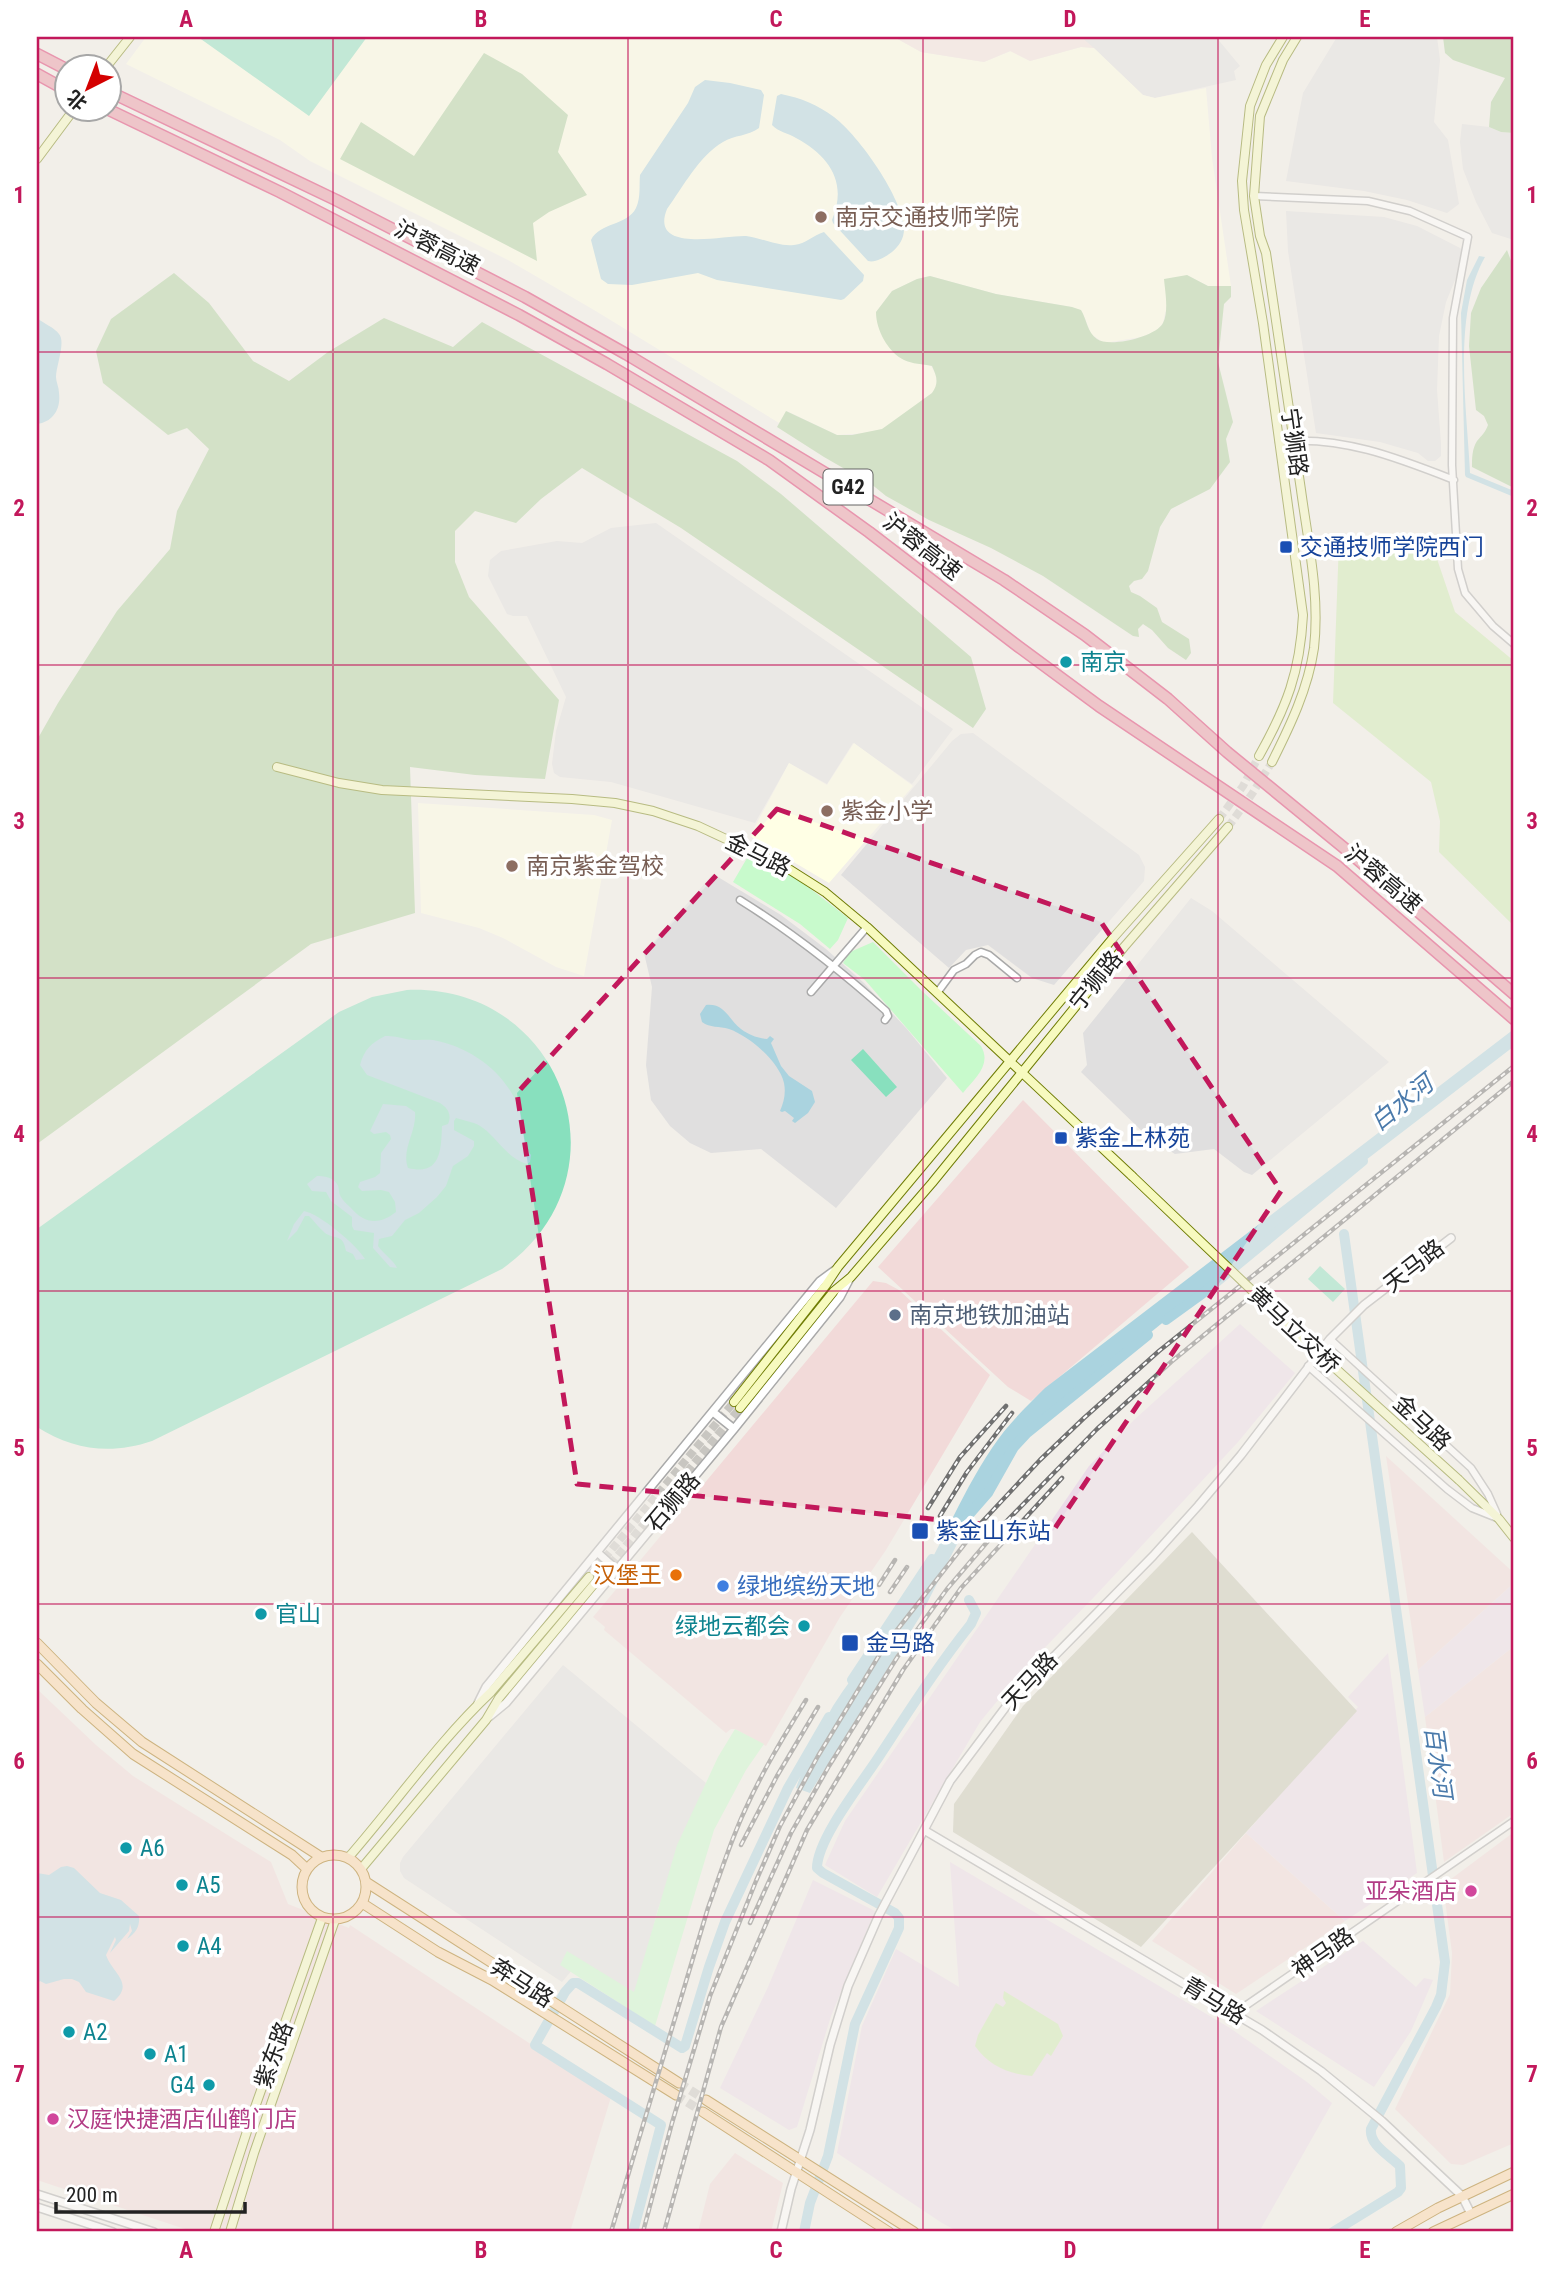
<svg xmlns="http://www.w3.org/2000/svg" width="1551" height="2269" font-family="'Roboto Condensed','Noto Sans SC',sans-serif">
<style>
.residential{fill:#e0dfdf}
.commercial{fill:#f2dad9}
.industrial{fill:#ebdbe8}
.education{fill:#ffffe5}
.military{fill:#f3e3dd}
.construction{fill:#c7c7b4}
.grass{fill:#cdebb0}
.forest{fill:#add19e}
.park{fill:#c8facc}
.pitch{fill:#88e0be}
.water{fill:#aad3df}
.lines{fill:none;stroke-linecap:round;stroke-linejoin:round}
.river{stroke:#aad3df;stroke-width:10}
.secondary-tunnel{stroke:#c8c6c1;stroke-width:8;stroke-dasharray:8 4;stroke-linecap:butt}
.primary-tunnel{stroke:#c8c6c1;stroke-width:9;stroke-dasharray:9 4.5;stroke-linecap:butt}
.minor-casing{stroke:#a9a9a9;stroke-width:9}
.tertiary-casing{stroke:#a9a9a9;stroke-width:10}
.secondary-casing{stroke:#707d05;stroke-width:10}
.primary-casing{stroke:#a06b00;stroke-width:11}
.motorway-casing{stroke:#dc2a67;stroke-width:13}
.minor{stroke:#fff;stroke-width:6}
.tertiary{stroke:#fff;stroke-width:7}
.secondary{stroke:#f7fabf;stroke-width:8}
.primary{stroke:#fcd6a4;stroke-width:9}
.motorway{stroke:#e892a2;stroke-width:10}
.rail-casing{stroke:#707070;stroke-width:4.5}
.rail{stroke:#fff;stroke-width:2;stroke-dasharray:5;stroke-linecap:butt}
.secondary-bridge-casing{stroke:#707d05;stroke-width:10;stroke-linecap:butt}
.secondary-bridge{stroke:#f7fabf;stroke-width:8}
.marked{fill:none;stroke:#c2185b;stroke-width:5;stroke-dasharray:14 9;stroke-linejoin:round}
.grid{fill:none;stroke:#c2185b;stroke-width:2;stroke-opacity:0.55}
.education-dot{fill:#8d6e63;stroke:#fff;stroke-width:2.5}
.transit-dot{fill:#1a4fb4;stroke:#fff;stroke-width:2.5}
.culture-dot{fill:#0f9aa8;stroke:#fff;stroke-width:2.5}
.service-dot{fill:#5c6f8a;stroke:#fff;stroke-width:2.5}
.food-dot{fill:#e8710a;stroke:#fff;stroke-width:2.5}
.shop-dot{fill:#3f7fe0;stroke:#fff;stroke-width:2.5}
.hotel-dot{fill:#d1479c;stroke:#fff;stroke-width:2.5}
.labels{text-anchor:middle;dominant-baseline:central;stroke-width:7;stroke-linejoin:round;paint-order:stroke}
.shield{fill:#fff;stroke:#646464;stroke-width:2}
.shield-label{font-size:21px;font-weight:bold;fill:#222}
.education-label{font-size:23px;fill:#785e54;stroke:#fff;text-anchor:start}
.street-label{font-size:23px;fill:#222;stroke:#fff}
.transit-label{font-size:23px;fill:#164399;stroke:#fff;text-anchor:start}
.culture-label{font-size:23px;fill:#0d838f;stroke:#fff;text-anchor:start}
.service-label{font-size:23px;fill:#4e5e75;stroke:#fff;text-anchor:start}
.food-label{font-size:23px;fill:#c56008;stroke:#fff;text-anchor:end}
.shop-label{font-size:23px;fill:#366cbe;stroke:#fff;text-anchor:start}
.hotel-label{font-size:23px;fill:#b23c85;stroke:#fff;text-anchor:end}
.water-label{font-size:24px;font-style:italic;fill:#4a7aab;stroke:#fff}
.neatline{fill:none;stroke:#c2185b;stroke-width:2.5}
.grid-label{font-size:23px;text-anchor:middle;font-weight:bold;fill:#c2185b}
</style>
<rect width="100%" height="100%" fill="#f2efe9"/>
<path class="residential" d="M1081,37H1216L1240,66L1234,71L1236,80L1155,98L1143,95Z
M1337,37H1437L1440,60L1434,122L1448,140L1459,204L1447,213L1407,200L1364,191L1286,181L1303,93Z
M1462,124L1489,127L1501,132L1514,133V240L1492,233L1476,202L1463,169L1460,142Z
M1286,211L1384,217L1417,226L1460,248L1464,252L1462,263L1446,302L1439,336L1437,390L1441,444V456L1435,461H1428L1418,453L1380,442L1316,433L1288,251Z
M656,523L953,729L912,784L853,743L827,784L789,763L755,823L611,782L560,777L554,773L552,764L556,731L566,697L527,616H513L507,614L488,576L490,560L501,551L557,541L582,543L611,528Z
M973,733L1139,855L1145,867L1144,881L1054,985L1032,978L988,945L966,950L949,968L841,875L952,741L961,734Z
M713,874L781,915L826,949L864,983L907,1029L947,1078L836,1208L761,1149L711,1153L690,1143L670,1126L651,1100L646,1065L652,987L644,953Z
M1191,898L1212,911L1389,1062L1252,1175L1244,1172L1214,1149L1175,1154L1148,1137L1081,1072L1087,1065L1083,1033Z
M563,1665L706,1783L658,1909L635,1996L572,1970L562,1982L404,1878L400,1871V1863L403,1857Z"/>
<path class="commercial" d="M1023,1100L1189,1267L1031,1401L1008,1387L878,1267Z
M873,1281L886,1283L899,1290L990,1375L886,1550L840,1617L766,1746L735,1729H731L726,1733L604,1630L605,1627L593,1617Z
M1386,1456L1514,1573V1583L1418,1670Z
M1514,1646V1813L1444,1862L1425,1717Z
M37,1689L96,1745L133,1776L271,1862L288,1904L349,1928L350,1925L611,2097L570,2232H194L37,2180Z
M1514,1832V2143L1463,2165L1451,2164L1395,2109L1450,1994L1452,1953L1443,1885Z
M1246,1833L1345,1921L1236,1994L1152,1941Z
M735,2153L783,2183L771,2232H698L710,2184Z"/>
<path class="industrial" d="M1240,1324L1295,1373L1238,1442L1095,1596L1022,1671L980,1722L877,1897L825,1865L845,1821L1089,1466L1134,1420Z
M1514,1583V1646L1425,1717L1418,1670Z
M1388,1653L1417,1873L1345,1921L1246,1833L1358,1707L1348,1697Z
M950,1862L1230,2028L1307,2082L1332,2103L1259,2232H959L942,2223L837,2153L862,2026L896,1949L959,1987Z
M813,1880L875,1911L831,2016L797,2127L789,2130L720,2088L768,1987Z
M1363,1941L1416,1987L1424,1978L1433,1980L1411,2031L1374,2087L1256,2011Z"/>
<path class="education" d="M146,37H894L921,52L984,62L1011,51L1030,61L1081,47L1094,48L1143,95L1155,98L1206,88L1212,158L1231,286H1208L1187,275L1165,313L1163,323L1156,331L1141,337L1104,343L1091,334L1085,318L1072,307L996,294L930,276L917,279L892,291L876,312L906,361L931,366L937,377L936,387L932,393L894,422L882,429L867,433L837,435L787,411L779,423L594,310L508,260L310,161L280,140L126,64Z
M854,743L913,786L829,883L750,836L789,763L827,785Z
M418,803L594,815L612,820L584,976L556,967L503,938L479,928L421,913Z"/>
<path class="military" d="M894,37H1081L1094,48L1081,47L1030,61L1010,51L984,62L921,52Z"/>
<path class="construction" d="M1192,1532L1357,1711L1141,1947L953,1832L954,1804L1023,1706Z"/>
<path class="grass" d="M1339,541L1435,553L1455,612L1514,661V926L1439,852L1440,821L1431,782L1333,703Z
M1004,1991L1058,2024L1063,2036L1051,2056L1047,2053L1032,2076C1009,2074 989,2066 975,2046L978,2035L996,2003L1003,2007L1006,2003L1003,1998Z"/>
<path class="forest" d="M1443,37H1514V133L1501,132L1489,127L1491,102L1505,78L1453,60L1445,53Z
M484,53L522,74L568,115L558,152L587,195L549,212L533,223L537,261L340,159L361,122L414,156Z
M1507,250L1514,269V488L1472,467C1472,458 1472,449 1477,441C1482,435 1485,433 1488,425L1484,416L1476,410L1469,346L1471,313L1481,288Z
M174,273L209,303L253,361L289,381L328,352L384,318L453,347L482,322L737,461L781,494L971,657L986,709L973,728L681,528L582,468L541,499L516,523L475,511L455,531V562L469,597L559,700L545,779L475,775L410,767L415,913L311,944L37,1144V740L58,703L117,611L170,549L177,511L209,449L187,428L168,435L103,383L96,351L111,319Z
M1187,275L1208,286H1231V297L1224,304L1218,362L1233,422L1226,439L1230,462L1210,489L1171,509L1160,527L1148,571L1142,579L1134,581L1129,586L1131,592L1140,596L1157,608L1162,622L1189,639L1191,653L1186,660L1168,648L1152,630L1143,624L1138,629L1139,637L1133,636L1043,576L991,548L929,520L886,496L860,475L850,472L824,457L777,427L786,411L837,435H852L882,429L932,393C939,383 937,377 932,366C923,364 912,364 904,360C888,352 876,330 876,312L892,291L917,279L930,276L996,294L1072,307L1081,310C1087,320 1087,332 1097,339C1109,348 1156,337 1163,323C1169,311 1165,291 1164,279Z"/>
<path class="park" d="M750,853L785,869L848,918L838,940L830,949L800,924L733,882Z
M873,942L922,991L981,1046C992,1065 975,1078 963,1093L865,980L843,963L850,952Z
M735,1729L764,1744L746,1770L714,1830L655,2026L560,1965L567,1951L634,1992L677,1845L718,1757Z"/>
<path class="pitch" d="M198,37H367L309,116Z
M407,990C565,984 632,1178 502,1269L152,1441C111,1455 73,1450 37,1427V1229L339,1012L372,997Z
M863,1049L897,1087L886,1097L851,1060Z
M1320,1266L1345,1289L1333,1302L1308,1279Z"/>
<path class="water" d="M705,80L730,83L761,90L764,95L759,128C749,136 734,135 723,142C699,156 683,187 667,209C649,254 724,235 746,236C762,238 779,247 794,245C806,244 813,235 824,232L864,275L863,281L844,299L841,300L717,280L698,273L632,285L608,284L601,279L591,240C600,222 627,226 636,208C641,197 639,186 640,175L688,103L695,87Z
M781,94C801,98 818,105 834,117C859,136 903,198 904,229C904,239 899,246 892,252C885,257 876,263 868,261L833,223L832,220C848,182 829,156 796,138C788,133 778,132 772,125L777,96Z
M1479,256L1485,257C1452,315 1467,408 1470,473L1514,491V497L1466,477L1465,475L1461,313L1467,280Z
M37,318C43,323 55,328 59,334C66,342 56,366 56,377C56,382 59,387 59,393C61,409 53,422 37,424Z
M706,1005C725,1003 728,1019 741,1029C749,1035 757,1038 767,1039L770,1036L774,1039L771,1043L781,1066L789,1076L812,1091L815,1102L808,1113L795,1123L792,1121L794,1118L785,1111L782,1112L780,1111C784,1102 786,1093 784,1083C779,1061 749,1036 729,1029C719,1026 710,1028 702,1022L700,1014Z
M1514,1029L1513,1047L1323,1193L1030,1430L1002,1462L982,1495L921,1615L810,1793L796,1788C806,1760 818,1732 833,1706C858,1667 889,1632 913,1593C942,1545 961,1494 992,1448C1007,1425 1026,1407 1045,1388Z
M385,1036C394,1036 398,1037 406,1039C415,1041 425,1039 433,1040C471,1047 505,1072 519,1108C524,1123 522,1143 531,1155L530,1162L527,1164C506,1157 499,1140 483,1128C476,1122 465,1121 456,1118L454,1121V1130L474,1141V1146L468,1156L453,1166L446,1186L437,1197L419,1213L405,1220L392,1236L379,1239L378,1246C383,1253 396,1263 397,1268L390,1267L373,1248L374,1233L354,1230L352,1226V1217L331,1201L326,1192L312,1191L307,1184L317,1176C324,1176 333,1177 337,1184C340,1188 338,1190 340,1195C342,1200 347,1204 351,1208C365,1224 379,1225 396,1212L395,1202L389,1192L381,1190L362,1191L358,1187L360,1182L375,1177L380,1173L381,1153L391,1139L390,1135L386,1132L374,1134L370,1131L383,1104L406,1106L415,1112C417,1131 401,1149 408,1168C441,1176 441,1150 442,1126L448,1124C452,1115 448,1108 440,1103L367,1075L360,1065C364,1050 371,1043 385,1036Z
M304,1211C320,1214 357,1245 365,1259L356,1260L353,1254L346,1251C343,1233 335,1240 325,1233C319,1228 315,1222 309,1216H305L297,1231L287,1241L294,1224Z
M67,1866L74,1868L100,1893L121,1900L139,1916C140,1926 136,1933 127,1939L132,1931L130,1924L129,1931L110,1953L116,1940L115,1937L106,1955C112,1973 135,1983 114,2001L86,1992L79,1982L72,1979H64L46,1984L40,1981L37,1984V1873L49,1875L61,1867Z"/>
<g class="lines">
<path class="river" d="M1166,1320L1202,1294L1363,1161
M967,1517L988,1493L1014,1447L1027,1433L1148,1335
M852,1680L932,1559
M633,2232L661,2125L535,2045L565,1992L573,1983H578L682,2048L685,2046L709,1967L725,1922L788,1788L829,1717
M804,2232L810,2203L828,2156L855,2024L899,1928V1918L895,1913L823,1873L817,1868C817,1840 860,1785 876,1761C907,1714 936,1668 971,1624L976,1613L969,1600
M1333,2232L1398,2192L1401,2188L1400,2166C1389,2155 1369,2145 1371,2129L1436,2007L1441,1995L1445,1962L1344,1234"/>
<path class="secondary-tunnel" d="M1219,819L1243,786L1259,756
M1228,827L1252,794L1272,762
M589,1577L734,1402
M595,1583L740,1408"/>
<path class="primary-tunnel" d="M679,2083L706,2100
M676,2095L703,2112"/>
<defs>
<path id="minor" d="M1254,196L1368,201L1410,211L1468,237L1453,318L1452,465L1458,569L1465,593L1493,626L1514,644
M1279,442C1340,435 1398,458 1454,480
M740,900C793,933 840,970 886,1011L888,1016L885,1020
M811,992L867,927
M937,993L954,970L966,964L975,955L981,952L989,955L1017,978
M1330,1339L1471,1468L1488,1494L1497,1514
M1308,1366L1447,1489L1472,1508L1497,1518
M1235,2013L1514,1821"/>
<path id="tertiary" d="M713,1412L734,1429
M597,1552L617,1570
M478,1703L486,1687L820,1281L835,1270
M489,1717L506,1703L734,1429L840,1297L850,1278
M924,1830L1262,2030L1321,2071L1382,2121L1462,2196L1471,2214
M37,2194L154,2232
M37,2207L113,2232
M781,2232L791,2189L810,2130L830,2045L848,1986L879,1915L950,1781L1011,1700L1153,1556L1198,1506L1241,1455L1330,1339L1364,1305L1451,1238"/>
<path id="secondary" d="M107,66L130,37
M37,159L75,108
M1259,756C1287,706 1300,672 1303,615L1263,323L1244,210L1242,181L1250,106L1266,65L1283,37
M1272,762C1290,726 1308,689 1314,648C1320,595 1308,542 1301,490C1290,411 1278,332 1266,253L1260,236L1254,196L1260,116L1283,60L1297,37
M277,767L339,783L382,790L572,799L615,803L653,811L698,826L784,866L825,892L867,927L1132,1176
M734,1402L826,1285L838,1267L1113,938L1219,819
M740,1408L834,1291L851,1277L932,1183L1124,947L1228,827
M1459,1480L1499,1519L1514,1538
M348,1858C396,1803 438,1742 491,1692L589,1577
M361,1869L486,1720L499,1698L595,1583
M214,2232L253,2113L322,1918
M230,2232L254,2153L335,1920"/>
<path id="primary" d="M37,1643L96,1703L142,1742L321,1857
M37,1664L82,1709L133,1754L292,1855L307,1869
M302 1887a32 32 0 1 1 64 0a32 32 0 1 1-64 0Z
M366,1882L679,2083
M362,1903L438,1952L492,1980L676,2095
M706,2100L914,2232
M703,2112L889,2232
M1396,2232L1438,2208L1514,2172
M1433,2232L1514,2194"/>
<path id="motorway" d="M37,54L66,69
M37,74L66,90
M108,91L336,200L525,297L626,354L1004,580L1085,635L1168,699L1227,752L1349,852L1514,994
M105,108L280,192L519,315L607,364L769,460L869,532L1019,647L1099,706L1337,866L1514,1019"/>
</defs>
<use href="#minor" class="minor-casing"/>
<use href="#tertiary" class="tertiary-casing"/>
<use href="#secondary" class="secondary-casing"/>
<use href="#primary" class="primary-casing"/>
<use href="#motorway" class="motorway-casing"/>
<use href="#minor" class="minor"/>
<use href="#tertiary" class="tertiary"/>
<use href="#secondary" class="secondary"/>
<use href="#primary" class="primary"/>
<use href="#motorway" class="motorway"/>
<defs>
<path id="rail" d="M928,1508L960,1457L1006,1406
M940,1516L967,1472L1012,1413
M879,1585L895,1560
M890,1592L907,1567
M741,1845L777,1776L818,1707
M750,1923L791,1833L829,1766L898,1656L947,1589L994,1534L1097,1429L1171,1362L1514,1081
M611,2232L708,1908C720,1875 730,1842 745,1810C762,1772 784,1736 806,1700
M643,2232L672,2123L710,1996L756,1881L780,1826L818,1756L886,1644L982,1522L1040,1460L1084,1418L1159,1351L1514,1066
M664,2232L721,2027L807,1830L903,1670L961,1588L1062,1478"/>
</defs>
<use href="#rail" class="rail-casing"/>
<use href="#rail" class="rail"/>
<defs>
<path id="secondary-bridge" d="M1132,1176L1304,1340L1459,1480"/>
</defs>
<use href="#secondary-bridge" class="secondary-bridge-casing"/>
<use href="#secondary-bridge" class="secondary-bridge"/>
</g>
<path d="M0 0H1551V2269H0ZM777,809L1101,922L1281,1191L1053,1531L577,1484L517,1093Z" fill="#f2efe9" fill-opacity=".55" fill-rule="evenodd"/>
<path class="marked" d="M777,809L1101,922L1281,1191L1053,1531L577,1484L517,1093Z"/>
<path class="grid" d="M333,37V2232M628,37V2232M923,37V2232M1218,37V2232M37,352H1514M37,665H1514M37,978H1514M37,1291H1514M37,1604H1514M37,1917H1514"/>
<g class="education-dot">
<circle cx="821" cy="217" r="7"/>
<circle cx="827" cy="811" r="7"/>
<circle cx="512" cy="866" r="7"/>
</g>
<g class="transit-dot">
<rect x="1279" y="540" width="14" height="14" rx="3.5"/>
<rect x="1054" y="1131" width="14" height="14" rx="3.5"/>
<rect x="911" y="1522" width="18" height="18" rx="3.5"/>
<rect x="841" y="1634" width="18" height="18" rx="3.5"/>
</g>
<g class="culture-dot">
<circle cx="1066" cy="662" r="7"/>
<circle cx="261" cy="1614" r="7"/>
<circle cx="804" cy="1626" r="7"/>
<circle cx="126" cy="1848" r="7"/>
<circle cx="182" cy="1885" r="7"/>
<circle cx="183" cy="1946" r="7"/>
<circle cx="69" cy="2032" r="7"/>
<circle cx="150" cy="2054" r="7"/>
<circle cx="209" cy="2085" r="7"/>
</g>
<circle class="service-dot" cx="895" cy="1315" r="7"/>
<circle class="food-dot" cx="676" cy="1575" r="7"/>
<circle class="shop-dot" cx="723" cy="1586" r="7"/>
<g class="hotel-dot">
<circle cx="1471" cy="1891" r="7"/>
<circle cx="53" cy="2119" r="7"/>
</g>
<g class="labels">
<rect class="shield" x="823.5" y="469.5" width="49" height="35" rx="5"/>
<g class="shield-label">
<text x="848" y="487">G42</text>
</g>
<g class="education-label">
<text x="835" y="217">南京交通技师学院</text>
<text x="841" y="811">紫金小学</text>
<text x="526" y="866">南京紫金驾校</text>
</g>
<g class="street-label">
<text transform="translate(437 248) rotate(27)">沪蓉高速</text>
<text transform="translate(1294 442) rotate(82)">宁狮路</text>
<text transform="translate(922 547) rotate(38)">沪蓉高速</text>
<text transform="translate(758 855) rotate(26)">金马路</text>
<text transform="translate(1383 879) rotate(40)">沪蓉高速</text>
<text transform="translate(1096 981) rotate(-51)">宁狮路</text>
<text transform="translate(1414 1266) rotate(-38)">天马路</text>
<text transform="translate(1294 1330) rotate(43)">黄马立交桥</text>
<text transform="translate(1422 1423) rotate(43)">金马路</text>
<text transform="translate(673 1502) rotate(-50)">石狮路</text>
<text transform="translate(1030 1681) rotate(-47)">天马路</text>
<text transform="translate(1323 1953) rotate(-35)">神马路</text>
<text transform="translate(522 1983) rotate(33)">奔马路</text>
<text transform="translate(1214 2001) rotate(31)">青马路</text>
<text transform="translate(274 2055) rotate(-70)">紫东路</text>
</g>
<g class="transit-label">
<text x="1300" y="547">交通技师学院西门</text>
<text x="1075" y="1138">紫金上林苑</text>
<text x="936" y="1531">紫金山东站</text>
<text x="866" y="1643">金马路</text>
</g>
<g class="culture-label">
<text x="1080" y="662">南京</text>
<text x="275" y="1614">官山</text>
<text x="790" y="1626" text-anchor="end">绿地云都会</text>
<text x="140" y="1848">A6</text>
<text x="196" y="1885">A5</text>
<text x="197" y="1946">A4</text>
<text x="83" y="2032">A2</text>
<text x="164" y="2054">A1</text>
<text x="195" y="2085" text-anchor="end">G4</text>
</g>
<g class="service-label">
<text x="909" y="1315">南京地铁加油站</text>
</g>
<g class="food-label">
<text x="662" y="1575">汉堡王</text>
</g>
<g class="shop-label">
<text x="737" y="1586">绿地缤纷天地</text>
</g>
<g class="hotel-label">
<text x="1457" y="1891">亚朵酒店</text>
<text x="67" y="2119" text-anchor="start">汉庭快捷酒店仙鹤门店</text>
</g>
<g class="water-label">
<text transform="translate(1402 1103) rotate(-39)">白水河</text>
<text transform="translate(1438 1762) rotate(82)">百水河</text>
</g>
</g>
<rect width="1551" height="2269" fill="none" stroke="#ffffff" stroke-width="77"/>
<g transform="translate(88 88) rotate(222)"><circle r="33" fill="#ffffff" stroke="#a7a7a7" stroke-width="2"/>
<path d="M0-5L12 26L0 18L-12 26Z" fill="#d40000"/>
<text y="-10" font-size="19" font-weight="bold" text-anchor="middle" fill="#222222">北</text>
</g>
<path d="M56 2202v10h189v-10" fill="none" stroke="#222222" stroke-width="3.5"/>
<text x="66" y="2202" font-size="21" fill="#222222" stroke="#ffffff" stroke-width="5" paint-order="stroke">200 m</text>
<rect x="38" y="38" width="1474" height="2192" class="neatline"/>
<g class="grid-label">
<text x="186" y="27">A</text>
<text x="481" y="27">B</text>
<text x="776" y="27">C</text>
<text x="1070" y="27">D</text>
<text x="1365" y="27">E</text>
<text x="19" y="203">1</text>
<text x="1532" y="203">1</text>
<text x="19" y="516">2</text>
<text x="1532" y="516">2</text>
<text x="19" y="829">3</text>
<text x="1532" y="829">3</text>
<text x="19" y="1142">4</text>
<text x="1532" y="1142">4</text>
<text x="19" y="1456">5</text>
<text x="1532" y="1456">5</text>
<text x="19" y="1769">6</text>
<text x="1532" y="1769">6</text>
<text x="19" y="2082">7</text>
<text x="1532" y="2082">7</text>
<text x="186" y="2258">A</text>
<text x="481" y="2258">B</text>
<text x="776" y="2258">C</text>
<text x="1070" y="2258">D</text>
<text x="1365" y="2258">E</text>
</g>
</svg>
